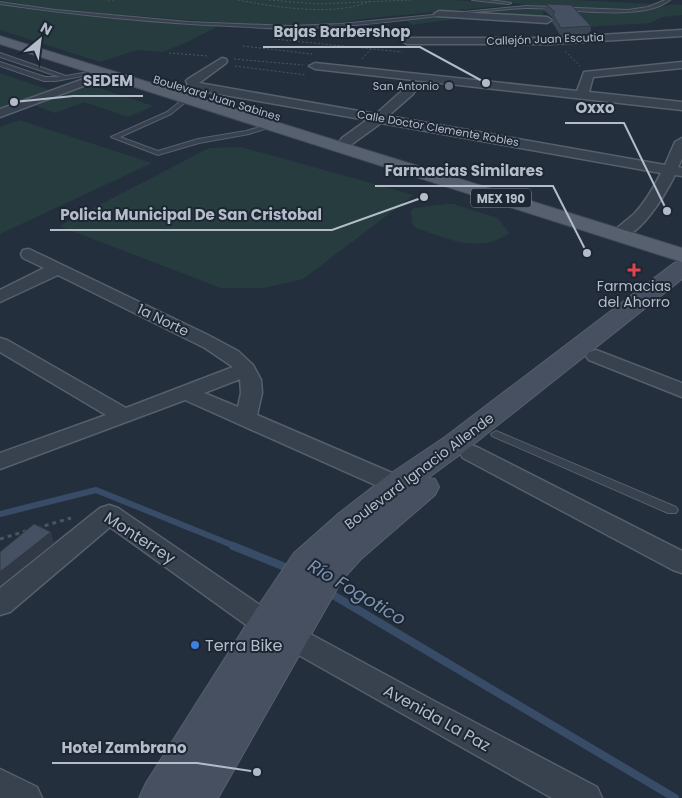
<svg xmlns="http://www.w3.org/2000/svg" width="682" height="798" font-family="Poppins,sans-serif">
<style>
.green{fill:#263c3f}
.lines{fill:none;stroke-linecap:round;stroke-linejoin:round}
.stream-far1{stroke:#394c67;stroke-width:6}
.stream{stroke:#394c67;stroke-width:8}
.lane-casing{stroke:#565f6c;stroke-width:2}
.street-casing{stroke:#565f6c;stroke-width:3}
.secondary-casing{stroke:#565f6c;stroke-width:2}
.primary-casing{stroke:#414a57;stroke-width:2}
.path-far1{stroke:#44595c;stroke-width:1;stroke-dasharray:2 2;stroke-linecap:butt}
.path{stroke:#44595c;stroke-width:3;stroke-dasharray:4 4;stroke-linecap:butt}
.lane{fill:#38414e;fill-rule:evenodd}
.street{fill:#38414e;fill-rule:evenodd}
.secondary{fill:#465061;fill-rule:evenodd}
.primary{fill:#56606e;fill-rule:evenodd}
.wall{fill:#3b4654}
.shaded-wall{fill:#303945}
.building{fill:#455162;stroke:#303945}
.worship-dot{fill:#6b7280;stroke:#1d2633;stroke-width:2}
.health-dot{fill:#e0444e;stroke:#1d2633;stroke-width:2}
.shop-dot{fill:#3f7fe0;stroke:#1d2633;stroke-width:2}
.labels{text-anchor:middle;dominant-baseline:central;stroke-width:4;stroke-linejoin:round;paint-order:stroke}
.far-street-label{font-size:11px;fill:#b4bcc9;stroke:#1d2633}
.far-poi-label{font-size:11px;fill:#b4bcc9;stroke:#1d2633;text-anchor:end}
.shield{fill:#1d2633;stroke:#878f9c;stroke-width:1}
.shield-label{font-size:12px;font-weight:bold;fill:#b4bcc9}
.poi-label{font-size:14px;fill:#b4bcc9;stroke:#1d2633}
.street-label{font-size:14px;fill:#b4bcc9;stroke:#1d2633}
.near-street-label{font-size:16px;fill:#b4bcc9;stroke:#1d2633}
.near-poi-label{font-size:16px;fill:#b4bcc9;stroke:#1d2633;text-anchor:start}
.near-water-label{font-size:18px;font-style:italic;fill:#7c92b1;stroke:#1d2633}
.leader{fill:none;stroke:#b4bcc9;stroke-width:2}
.callout-dot{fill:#b4bcc9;stroke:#1d2633;stroke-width:2}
.callout-label{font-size:15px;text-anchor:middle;font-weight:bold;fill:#b4bcc9;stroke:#1d2633;stroke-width:4;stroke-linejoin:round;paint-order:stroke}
</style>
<rect width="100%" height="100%" fill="#242f3e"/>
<path class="green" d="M0,0H455L512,5L371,18L322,25H261L55,10Z
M481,0H576L654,4C627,18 515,3 481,0Z
M0,4C50,12 99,14 149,19C173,22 193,25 218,26L190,41L163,52L137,50L100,62L0,30Z
M673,4L682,5V15L662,17L650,23L585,27L573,13L543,12L544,20L477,16L412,25L405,19C446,14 487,9 528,9C579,10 623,17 673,4Z
M0,73L55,92L0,112Z
M87,84L153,106L128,117L84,102L55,113L31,104Z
M19,120L152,163L0,234V127Z
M241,147L414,195L303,279L264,288H221L59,226L209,148Z
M446,204H453L498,218L509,233C480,255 446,238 416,228L412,223L411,210L414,208Z"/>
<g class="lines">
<path class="stream-far1" d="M0,514L96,490L237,547"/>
<path class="stream" d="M233,546L290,569
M328,592L675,798"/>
<defs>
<path id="lane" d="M472,0H489L511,3L509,4Z
M665,0H670C642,23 561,7 525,8C447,12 369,28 291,28C271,29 250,27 230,26C153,23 76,15 0,4V2L55,10L189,22L290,26L340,24L526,6L628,10L648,7Z
M0,53L66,76L100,70L103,72L56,81H44L0,66V62L45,77H60L0,57Z
M186,97L189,99L188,100L171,114L120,137L158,151L198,139L246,131L274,123L277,125L249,134L199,143L158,155L111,137L167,112Z
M496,431L676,507L678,510L676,513H668L492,436L491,434Z"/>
<path id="street" d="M439,11L547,17L552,20L547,23L436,16L434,14Z
M682,30V36L550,44H407L402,41L407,38H550Z
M222,58L226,59L227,61L226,63L199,83L376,114L405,88H413L415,91L413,94L388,116L665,165L675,142L682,138V159L678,167L682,168V176L675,175C666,193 637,244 613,238L611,235C617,226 627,221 635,213C646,201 654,187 661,173L381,123L352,144H342L340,141L342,138L367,120L196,90L188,94L184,93L182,90L188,85L186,81L188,79Z
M682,62V68L593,77L589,92L682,102V110L315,69L309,66L315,63L577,91L584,72Z
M106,71L110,72L112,74L110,76L0,117V109Z
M29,249L208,335L238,351L253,365L261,380L262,393L257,415L420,485L423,491L420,497L411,499L402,497L185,400L0,469V453L106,415L0,352V338L7,340L126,408L233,367L205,348L58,275L0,302V290L44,268L23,258L21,254L23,250ZM240,379L241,393L238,407L204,393Z
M596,350L682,383V397L589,360L586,356L589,352Z
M471,445L479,448L682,551V573L673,570L463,458L460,453L463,448Z
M109,505L118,508L276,616L280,624L276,632L266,635L256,632L110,527L10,612L0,615V588L100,508Z
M291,625L301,629L434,701L597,787L602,798H552L281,645L277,637L281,629Z
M0,769L37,787L42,798H0Z"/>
<path id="secondary" d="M682,261V279L465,451L428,478L435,479L439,487L435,495L361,559L342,580L218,798H139L146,783L253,614L294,553L338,514L387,476L445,437L674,263Z"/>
<path id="primary" d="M0,36L682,248V262L0,44Z"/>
</defs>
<use href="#lane" class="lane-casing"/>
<use href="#street" class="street-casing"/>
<use href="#secondary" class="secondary-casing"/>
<use href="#primary" class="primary-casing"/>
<path class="path-far1" d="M108,0H116
M238,0C275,7 336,17 370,1
M269,0L318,4L411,0
M274,39L402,52
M243,46L312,54
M565,51L580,66
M169,53L208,56
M234,59L303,65
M362,59L371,49
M235,66L306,75"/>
<path class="path" d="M37,528L71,518
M0,539L26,531"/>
<use href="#lane" class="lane"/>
<use href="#street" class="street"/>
<use href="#secondary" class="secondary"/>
<use href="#primary" class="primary"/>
</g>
<path class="wall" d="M546,4L591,26L590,34L560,35L552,22L553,18L545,11Z"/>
<path class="shaded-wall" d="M51,532L54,543L0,586V572Z"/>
<path class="building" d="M546,4L571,5L591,26L561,28L553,15L555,12Z
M34,524L51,532L0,572V552Z"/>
<circle class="worship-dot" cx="449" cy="86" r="5"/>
<path class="health-dot" d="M631.5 262.5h5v5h5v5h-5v5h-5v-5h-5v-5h5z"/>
<circle class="shop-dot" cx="195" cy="645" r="5"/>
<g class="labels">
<g class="far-street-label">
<text transform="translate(545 39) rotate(-2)">Callejón Juan Escutia</text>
<text transform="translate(217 98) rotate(17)">Boulevard Juan Sabines</text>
<text transform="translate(438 128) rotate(10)">Calle Doctor Clemente Robles</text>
</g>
<g class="far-poi-label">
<text x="439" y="86">San Antonio</text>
</g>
<rect class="shield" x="471" y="188.5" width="60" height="19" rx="4"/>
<g class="shield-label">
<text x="501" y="198">MEX 190</text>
</g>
<g class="poi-label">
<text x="634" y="286">Farmacias<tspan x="634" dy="16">del Ahorro</tspan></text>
</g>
<g class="street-label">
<text transform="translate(163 320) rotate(26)">1a Norte</text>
<text transform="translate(419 471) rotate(-37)">Boulevard Ignacio Allende</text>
</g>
<g class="near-street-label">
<text transform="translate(140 538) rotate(33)">Monterrey</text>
<text transform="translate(437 718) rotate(29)">Avenida La Paz</text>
</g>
<g class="near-poi-label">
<text x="205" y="645">Terra Bike</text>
</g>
<g class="near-water-label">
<text transform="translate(357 592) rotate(31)">Río Fogotico</text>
</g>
</g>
<path class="leader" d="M486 83L420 47H263M14 102L73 96H143M667 211L624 123H565M587 253L553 186H375M424 197L332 230H50M257 772L197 763H52"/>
<g class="callout-dot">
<circle cx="486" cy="83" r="5"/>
<circle cx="14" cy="102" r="5"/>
<circle cx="667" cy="211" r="5"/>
<circle cx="587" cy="253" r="5"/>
<circle cx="424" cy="197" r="5"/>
<circle cx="257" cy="772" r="5"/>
</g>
<g class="callout-label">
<text x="342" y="37">Bajas Barbershop</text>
<text x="108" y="86">SEDEM</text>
<text x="595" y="113">Oxxo</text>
<text x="464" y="176">Farmacias Similares</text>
<text x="191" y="220">Policia Municipal De San Cristobal</text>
<text x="124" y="753">Hotel Zambrano</text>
</g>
<g transform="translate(40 40) rotate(29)" stroke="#1d2633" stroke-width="4" paint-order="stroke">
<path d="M0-4L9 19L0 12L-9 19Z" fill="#b4bcc9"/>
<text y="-8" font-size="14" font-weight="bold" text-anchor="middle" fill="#b4bcc9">N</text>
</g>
</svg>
